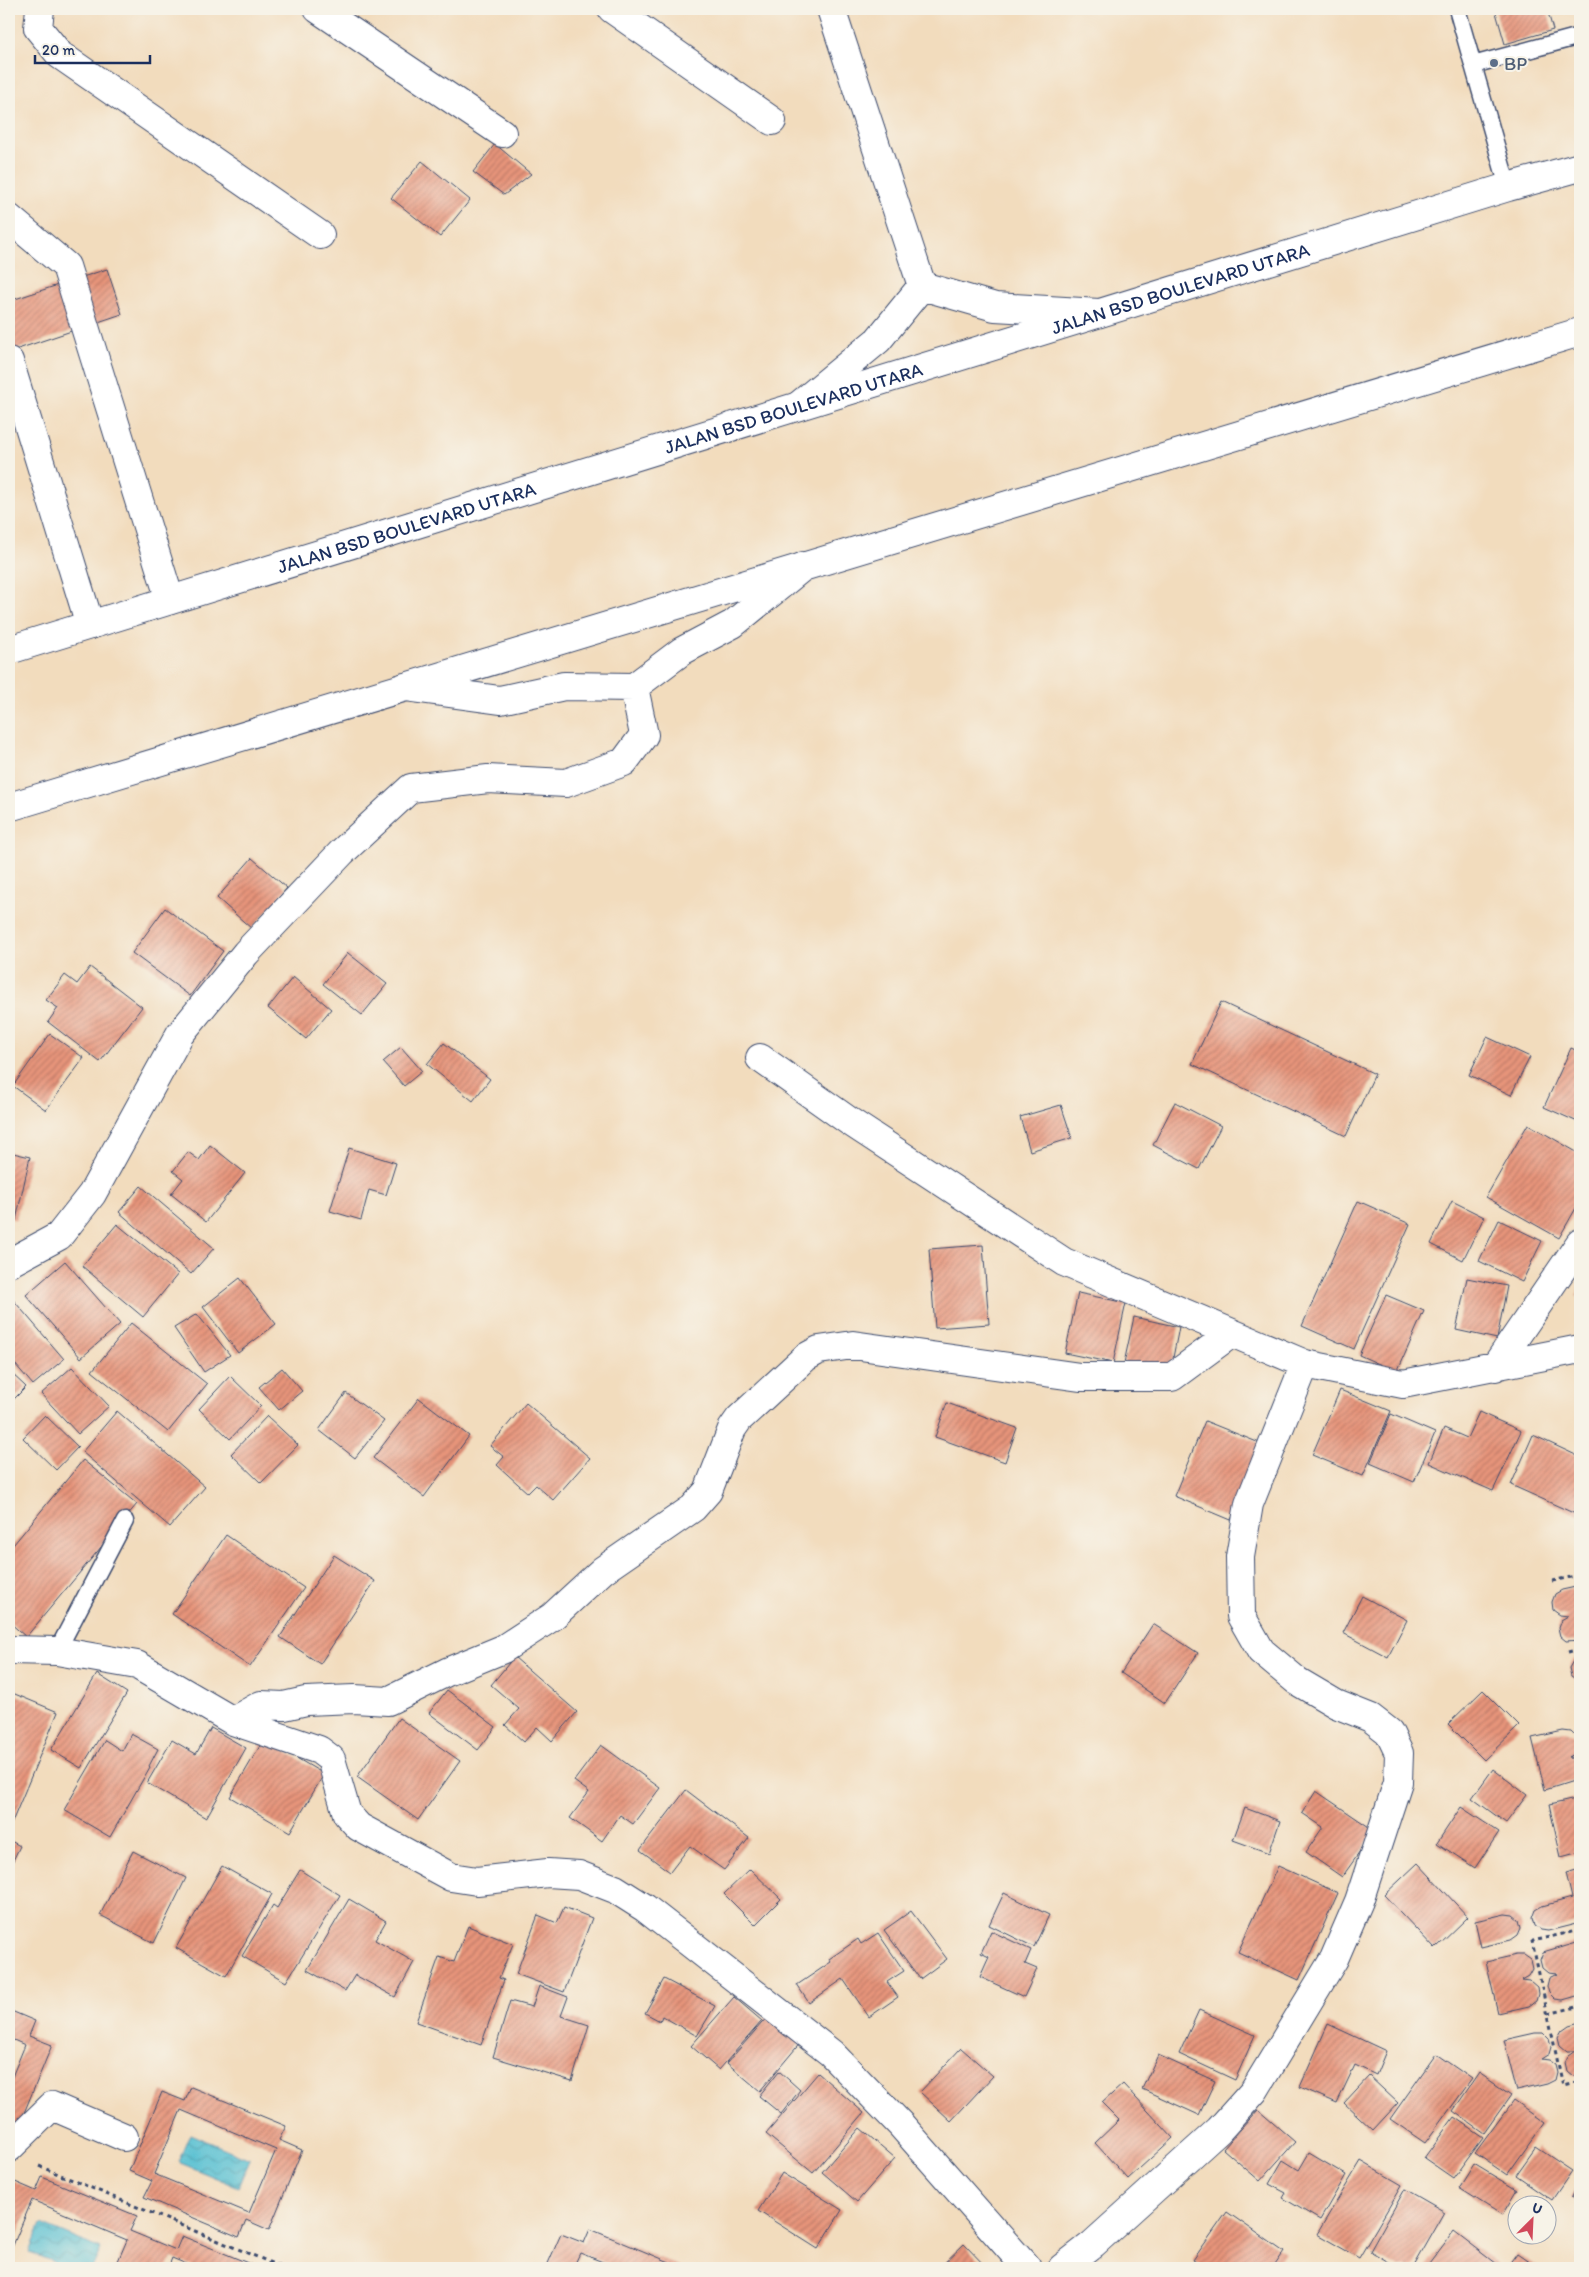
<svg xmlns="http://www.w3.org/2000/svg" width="1589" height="2277" font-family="Itim,sans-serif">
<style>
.water{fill:url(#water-waves);stroke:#387898}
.building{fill:url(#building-hatch);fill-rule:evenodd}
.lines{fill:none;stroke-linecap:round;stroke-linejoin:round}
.service-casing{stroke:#3b496c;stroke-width:19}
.minor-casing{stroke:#3b496c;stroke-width:30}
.secondary-casing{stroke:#3b496c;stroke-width:30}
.path{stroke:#3b496c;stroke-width:3;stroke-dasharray:4 4;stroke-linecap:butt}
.service{stroke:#fff;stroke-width:16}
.minor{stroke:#fff;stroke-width:28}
.secondary{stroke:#fff;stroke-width:28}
.service-dot{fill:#5c6f8a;stroke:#f7f3e8;stroke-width:2}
.labels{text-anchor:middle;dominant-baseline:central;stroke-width:4;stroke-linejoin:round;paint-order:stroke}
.service-label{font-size:19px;fill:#4e5e75;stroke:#f7f3e8;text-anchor:start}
.street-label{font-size:19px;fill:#1b2f5e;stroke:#f7f3e8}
</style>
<defs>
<pattern id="water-waves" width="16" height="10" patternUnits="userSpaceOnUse" patternTransform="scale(1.25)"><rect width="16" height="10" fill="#56c0d2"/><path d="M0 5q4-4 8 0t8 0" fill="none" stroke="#469cae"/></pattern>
<pattern id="building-hatch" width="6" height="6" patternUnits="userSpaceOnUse" patternTransform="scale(1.25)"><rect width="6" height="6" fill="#e7947a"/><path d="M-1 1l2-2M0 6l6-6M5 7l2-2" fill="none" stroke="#ba7967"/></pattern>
</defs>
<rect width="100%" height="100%" fill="#f7f3e8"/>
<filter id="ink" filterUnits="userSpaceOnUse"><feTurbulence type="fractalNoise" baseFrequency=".02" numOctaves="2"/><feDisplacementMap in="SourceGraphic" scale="10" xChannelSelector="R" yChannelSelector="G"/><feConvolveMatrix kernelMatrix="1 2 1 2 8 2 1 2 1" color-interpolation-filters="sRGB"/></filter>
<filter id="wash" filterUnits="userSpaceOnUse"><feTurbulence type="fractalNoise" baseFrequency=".0096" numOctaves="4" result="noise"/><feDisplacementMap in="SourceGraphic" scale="20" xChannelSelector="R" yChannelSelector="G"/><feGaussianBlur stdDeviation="1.12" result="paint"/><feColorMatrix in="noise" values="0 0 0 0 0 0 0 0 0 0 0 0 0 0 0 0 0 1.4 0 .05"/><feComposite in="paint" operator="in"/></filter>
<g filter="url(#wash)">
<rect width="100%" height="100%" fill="#f2dcbd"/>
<path class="water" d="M190,2134L250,2159L238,2187L178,2162Z
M41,2224L101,2249L92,2268H68L29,2252Z"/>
<g id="blocks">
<path class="building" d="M1495,9H1547L1553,30L1505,44Z
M495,144L531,174L504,195L473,172Z
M422,161L470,200L440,237L391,198Z
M107,269L122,314L9,352V301Z
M252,858L287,888L252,929L217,898Z
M165,908L223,951L190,996L132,953Z
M348,953L387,984L362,1015L323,984Z
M90,967L142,1007L100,1062L48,1022L58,1008L46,1000L65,975L77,984Z
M293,977L331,1009L306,1039L268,1008Z
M1221,1002L1375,1074L1346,1136L1192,1064Z
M50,1034L84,1058L46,1110L13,1086Z
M1487,1037L1530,1057L1511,1095L1469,1075Z
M444,1043L490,1079L473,1101L427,1064Z
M401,1047L422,1071L404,1086L383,1062Z
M1571,1048L1580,1052V1123L1544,1107Z
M1175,1102L1221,1126L1199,1169L1153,1145Z
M1061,1105L1072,1138L1030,1151L1020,1117Z
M1528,1124L1580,1154V1201L1559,1238L1486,1197Z
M210,1145L245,1173L206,1222L171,1194L183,1179L173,1171L188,1152L199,1160Z
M349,1148L396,1163L386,1195L369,1190L361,1220L330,1211Z
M9,1152L30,1157L16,1220L9,1218Z
M141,1186L214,1248L191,1274L119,1212Z
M1358,1201L1410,1224L1354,1349L1302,1326Z
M1452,1201L1484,1217L1463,1260L1431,1244Z
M1499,1220L1542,1241L1522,1282L1479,1261Z
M117,1224L178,1274L143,1317L82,1266Z
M983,1245L989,1324L935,1328L929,1249Z
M65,1261L120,1324L81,1358L26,1295Z
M240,1278L276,1324L238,1353L203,1307Z
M1467,1278L1507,1286L1497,1339L1456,1330Z
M1580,1288V1298L1576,1296Z
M1078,1293L1126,1303L1113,1363L1065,1353Z
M9,1295L64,1359L33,1385L9,1357Z
M1386,1295L1424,1311L1397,1372L1359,1355Z
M197,1314L230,1355L204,1372L174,1328Z
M1134,1317L1179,1327L1170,1373L1124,1363Z
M131,1323L207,1384L168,1432L92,1371Z
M72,1367L109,1406L78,1434L41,1394Z
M282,1368L302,1391L279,1410L259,1387Z
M9,1371L26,1387L9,1404Z
M230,1376L261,1406L230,1439L199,1409Z
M1340,1390L1391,1411L1363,1476L1312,1455Z
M346,1393L384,1421L355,1458L319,1430Z
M419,1398L469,1436L424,1497L373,1458Z
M526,1403L590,1458L553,1500L536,1485L528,1493L497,1465L504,1457L490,1446Z
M947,1403L1017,1428L1005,1462L935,1437Z
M117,1411L205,1487L170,1527L82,1452Z
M1479,1412L1521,1431L1493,1491L1429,1463L1444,1428L1467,1438Z
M1391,1414L1435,1433L1414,1482L1370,1463Z
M45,1415L78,1447L56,1470L23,1438Z
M267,1416L298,1445L261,1483L231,1454Z
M1205,1421L1262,1444L1231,1520L1174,1496Z
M1533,1435L1580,1457V1516L1511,1485Z
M83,1460L137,1504L26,1637L9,1622V1550Z
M226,1535L304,1588L250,1667L172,1614Z
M334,1555L375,1581L320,1664L280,1637Z
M1580,1586V1640L1566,1641L1560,1636L1558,1628L1561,1620L1568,1616L1560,1615L1553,1610L1552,1602L1555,1594L1562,1590Z
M1362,1596L1407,1620L1388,1657L1343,1633Z
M1153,1624L1198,1653L1165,1703L1121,1673Z
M1580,1656V1682L1571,1676L1569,1668L1573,1661Z
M514,1657L577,1712L552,1741L537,1727L524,1742L505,1725L519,1709L491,1685Z
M97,1674L127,1693L81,1768L51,1750Z
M1580,1684V1703L1576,1694Z
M447,1690L496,1727L478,1750L429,1713Z
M1483,1690L1519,1726L1484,1760L1448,1724Z
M10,1692L58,1712L10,1827H9Z
M399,1718L460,1761L418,1820L357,1777Z
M211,1728L246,1748L206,1818L147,1783L172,1740L196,1754Z
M1563,1731L1571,1732L1577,1738L1579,1745L1576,1753L1569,1757L1577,1758L1580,1760V1779L1545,1790L1532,1738Z
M131,1734L158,1749L149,1766L150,1767L110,1837L64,1810L105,1740L122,1751Z
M264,1739L324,1774L290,1832L230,1797Z
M601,1745L660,1788L633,1824L620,1815L602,1841L570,1818L589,1792L574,1781Z
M1493,1769L1527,1795L1506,1823L1472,1798Z
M686,1790L749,1838L724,1870L690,1846L670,1872L640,1850Z
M1316,1791L1375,1831L1342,1877L1306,1852L1323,1827L1302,1813Z
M1580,1798V1852L1561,1857L1549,1805Z
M1461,1807L1499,1832L1475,1868L1437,1843Z
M1245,1808L1280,1821L1269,1853L1233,1840Z
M9,1840L20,1846L9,1869Z
M133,1851L186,1878L154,1943L100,1915Z
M1418,1863L1468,1917L1435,1949L1384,1895Z
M222,1866L272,1894L226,1976L176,1948Z
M1278,1866L1338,1893L1299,1980L1238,1952Z
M750,1869L781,1899L755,1925L724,1894Z
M1580,1869V1923L1548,1931L1540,1930L1534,1926L1532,1918L1535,1910L1542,1906L1572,1898L1566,1873Z
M300,1870L340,1895L286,1982L242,1956L273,1905L277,1908Z
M1004,1893L1049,1915L1034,1947L989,1925Z
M349,1899L386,1921L375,1940L414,1962L395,1997L355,1975L345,1991L307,1970Z
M564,1907L592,1918L564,1992L516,1974L538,1915L557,1923Z
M911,1911L947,1959L920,1979L884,1930Z
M1505,1914L1513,1915L1519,1920L1521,1928L1518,1935L1511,1940L1481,1947L1475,1921Z
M468,1926L513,1944L499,1978L504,1980L481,2045L416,2022L439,1957L454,1962Z
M991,1931L1031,1950L1025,1964L1037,1969L1024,1997L980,1977L989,1957L981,1953Z
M878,1933L904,1971L887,1982L898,1997L869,2017L843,1979L809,2003L797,1985L831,1962L829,1959L858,1939L861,1944Z
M1580,1941V1995L1563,2000L1555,1999L1549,1993L1547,1986L1549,1978L1557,1974L1548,1973L1542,1968L1540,1960L1543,1952Z
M1516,1955H1524L1531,1960L1533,1969L1529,1976L1522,1980L1530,1981L1537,1987L1538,1994L1536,2001L1529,2006L1498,2013L1486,1962Z
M664,1979L715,2006L697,2036L662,2016L660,2021L645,2013Z
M539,1986L568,1997L561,2016L589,2025L572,2081L493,2057L510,2001L532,2007Z
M734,1997L762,2021L719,2070L691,2046Z
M9,2010L35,2021L29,2036L52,2045L19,2125L9,2121V2084L25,2045L9,2038Z
M1199,2010L1255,2035L1235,2080L1179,2054Z
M769,2015L801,2042L760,2091L727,2063Z
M1580,2022V2076H1573L1567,2071L1565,2062L1568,2056L1575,2051H1567L1560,2045L1558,2037L1562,2030L1569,2025Z
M1328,2024L1386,2051L1376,2075L1355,2065L1337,2103L1300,2087Z
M1535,2033H1543L1549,2039L1551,2047L1549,2054L1541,2059L1549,2060L1555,2064L1557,2072L1555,2080L1547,2084L1517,2091L1504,2040Z
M961,2048L993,2076L951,2121L920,2092Z
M1436,2054L1472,2079L1425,2143L1390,2119Z
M1158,2055L1215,2081L1199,2115L1142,2089Z
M779,2071L800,2090L781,2114L759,2096Z
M818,2073L864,2113L813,2173L766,2134Z
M1479,2073L1511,2095L1484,2133L1453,2111Z
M1369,2076L1398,2103L1373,2130L1344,2103Z
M1123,2084L1173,2138L1128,2179L1095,2143L1119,2120L1102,2103Z
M191,2087L286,2126L279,2140L302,2150L269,2230L246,2220L239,2237L144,2197L152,2181L129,2171L162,2092L185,2101ZM181,2110L276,2150L249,2213L154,2174Z
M1513,2101L1544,2123L1507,2175L1475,2153Z
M1258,2110L1295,2142L1260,2181L1223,2149Z
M1454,2117L1483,2137L1453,2178L1424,2158Z
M860,2128L895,2158L857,2202L822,2172Z
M1536,2147L1572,2171L1552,2200L1516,2175Z
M1309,2153L1346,2175L1320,2220L1283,2198L1286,2193L1269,2184L1283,2160L1299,2170Z
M1361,2161L1402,2185L1359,2258L1317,2234Z
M1474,2164L1517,2190L1502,2215L1459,2188Z
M782,2173L842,2210L818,2249L758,2211Z
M42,2177L137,2216L130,2231L176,2250L182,2236L260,2268H196L172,2258L168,2268H115L127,2240L32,2200L9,2255V2192L13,2181L36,2191Z
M1580,2178V2201L1571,2197Z
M1405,2189L1445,2212L1413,2268H1399L1370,2251Z
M1227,2212L1284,2252L1273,2268H1205L1193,2260Z
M590,2229L684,2268H618L580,2253L573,2268H546L561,2234L584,2243Z
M1454,2231L1501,2267L1426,2268Z
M964,2244L987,2268H939Z
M1517,2253L1539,2268H1506Z"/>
</g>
</g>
<g filter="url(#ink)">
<use href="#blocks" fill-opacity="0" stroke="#3b496c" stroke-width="1"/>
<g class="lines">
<defs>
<path id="service" d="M1457,9L1508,187
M1473,65L1580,36
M57,1651L125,1521"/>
<path id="minor" d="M40,9L38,28L60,55L320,235
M318,9L502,133
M612,9L772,121
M831,9L922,286
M9,218L66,266L170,600
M9,361L90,625
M798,406L878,340L922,286L995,307L1099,313
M405,687L500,700L564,686L634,687L682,651L733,624L804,566
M760,1058L849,1121L1064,1262L1305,1364L1403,1384L1580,1349
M9,1263L59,1236L92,1194L180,1034L246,953L342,852L411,788L488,779L566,783L624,762L644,735L634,687
M1495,1367L1580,1243
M9,1650L57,1651L137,1665L233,1721L319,1750L331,1759L347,1814L359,1827L451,1877L477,1881L548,1873L579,1875L615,1889L645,1908L831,2053L901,2125L1027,2268
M233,1721L261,1705L284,1706L306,1701L354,1699L388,1701L447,1672L503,1649L552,1617L603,1570L693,1508L708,1491L732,1429L739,1419L806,1357L819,1350L853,1345L1080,1377H1172L1232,1333
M9,2148L52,2106L124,2137
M1062,2268L1093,2244L1219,2130L1254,2091L1334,1959L1359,1901L1398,1782L1399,1753L1389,1732L1371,1718L1336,1704L1297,1681L1261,1651L1241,1616L1240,1557L1249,1504L1305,1364"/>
<g id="secondary">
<path id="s1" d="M9,650L1508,187L1580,167"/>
<path d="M9,807L1580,332"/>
</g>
</defs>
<use href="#service" class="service-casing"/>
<use href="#minor" class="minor-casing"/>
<use href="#secondary" class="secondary-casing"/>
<path class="path" d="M1552,1581L1580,1575
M1568,1652L1580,1649
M1580,1721L1577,1722L1580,1737
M1580,1930L1532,1941L1563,2086L1580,2082
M1548,2014L1580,2006
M39,2166L281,2267"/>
<use href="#service" class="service"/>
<use href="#minor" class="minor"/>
<use href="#secondary" class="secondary"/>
</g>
</g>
<circle class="service-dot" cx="1494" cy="63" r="5"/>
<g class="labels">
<g class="service-label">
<text x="1504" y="63">BP</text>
</g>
<g class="street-label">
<text stroke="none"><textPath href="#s1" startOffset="1226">JALAN BSD BOULEVARD UTARA</textPath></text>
<text stroke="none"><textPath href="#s1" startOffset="821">JALAN BSD BOULEVARD UTARA</textPath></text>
<text stroke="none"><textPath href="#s1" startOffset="416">JALAN BSD BOULEVARD UTARA</textPath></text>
</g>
</g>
<rect width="1589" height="2277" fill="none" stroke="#f7f3e8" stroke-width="30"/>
<g transform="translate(1532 2220) rotate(24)"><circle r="24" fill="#f7f3e8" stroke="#9fa5b1"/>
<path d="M0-4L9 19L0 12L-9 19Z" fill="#d1495b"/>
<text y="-8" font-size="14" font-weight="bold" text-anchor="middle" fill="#1b2f5e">U</text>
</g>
<path d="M35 55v8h115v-8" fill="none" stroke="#1b2f5e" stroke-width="2.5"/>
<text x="42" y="55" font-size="15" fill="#1b2f5e" stroke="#f7f3e8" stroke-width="4" paint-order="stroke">20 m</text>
</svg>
